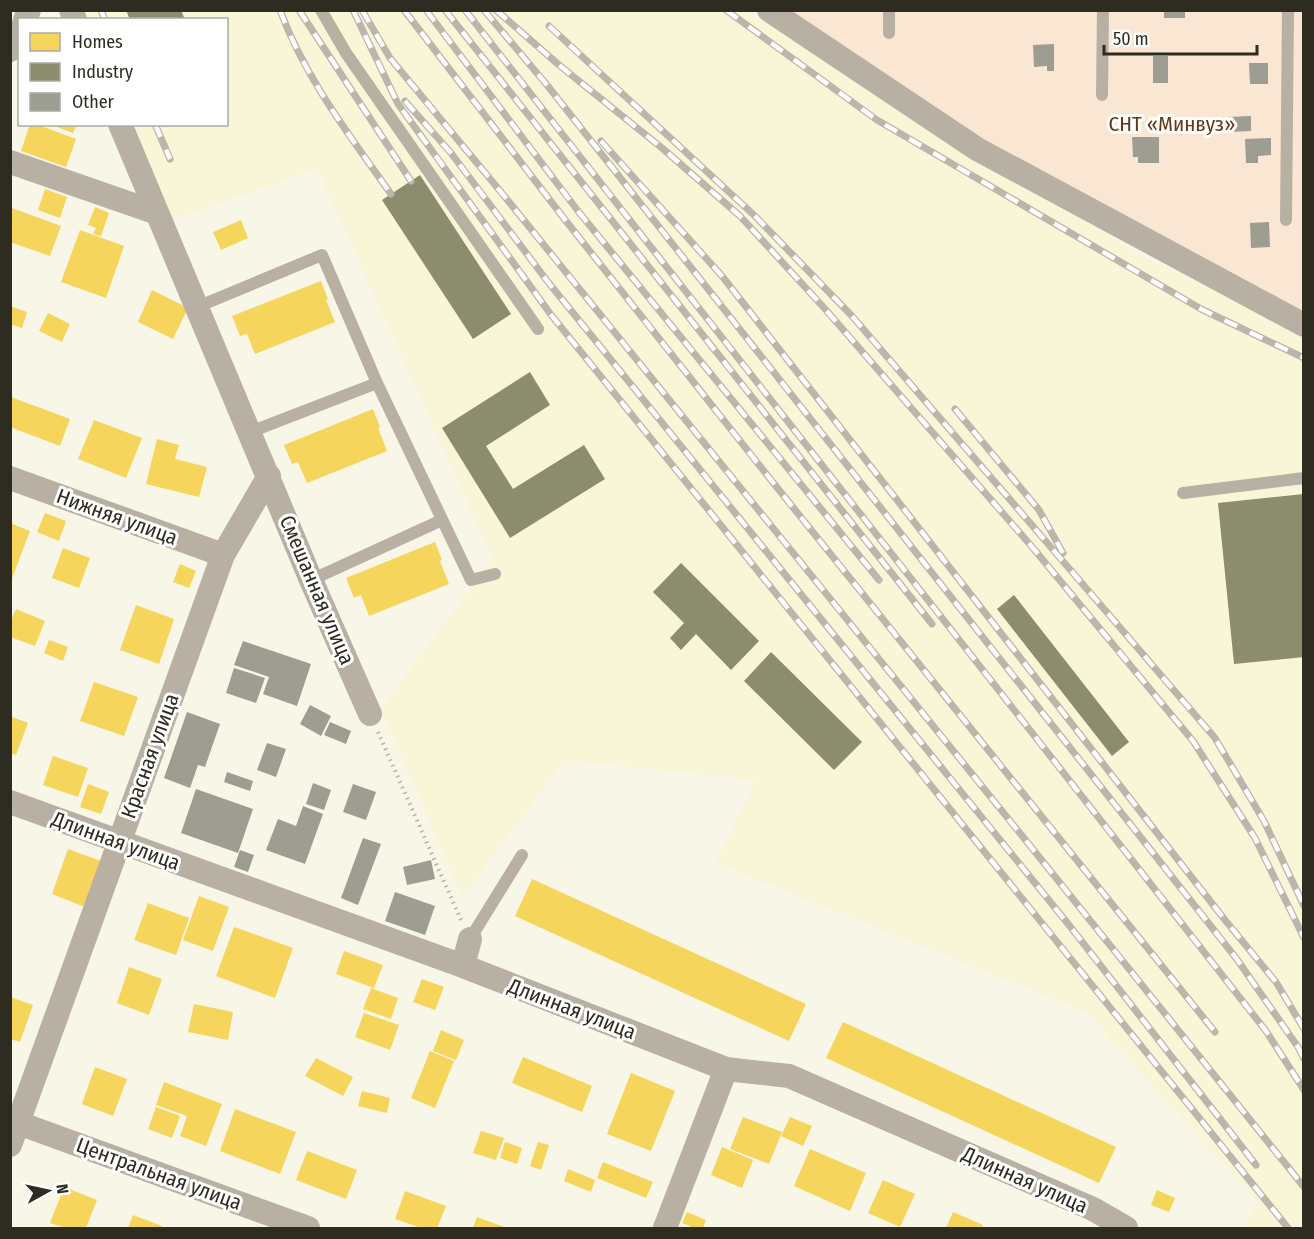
<svg xmlns="http://www.w3.org/2000/svg" width="1314" height="1239" font-family="'Fira Sans Condensed',sans-serif">
<style>
.built{fill:#f9f5d7}
.green{fill:#f9e6d3}
.homes{fill:#f6d55c}
.industry{fill:#8c8c6e}
.building{fill:#9d9d92}
.lines{fill:none;stroke-linecap:round;stroke-linejoin:round}
.path{stroke:#b6b1a6;stroke-width:4;stroke-dasharray:1.5 4.5;stroke-linecap:butt}
.lane{stroke:#b8b0a3;stroke-width:12}
.street{stroke:#b8b0a3;stroke-width:24}
.rail-casing{stroke:#bbb5aa;stroke-width:7}
.rail{stroke:#fff;stroke-width:4.5;stroke-dasharray:14;stroke-linecap:butt}
.labels{text-anchor:middle;dominant-baseline:central;stroke-width:6;stroke-linejoin:round;paint-order:stroke}
.park-label{font-size:21px;fill:#653710;stroke:#fff}
.street-label{font-size:21px;fill:#2e2c20;stroke:#fff}
</style>
<rect width="100%" height="100%" fill="#f8f6e7"/>
<path class="built" d="M83,11H745L1145,258L1303,331V1228H1246L1257,1201L1085,1011L716,863L757,780L565,760L462,897L381,708L493,559L317,168L173,220L132,125L226,124V20L87,19Z"/>
<path class="green" d="M769,11H1303V325L977,149Z"/>
<path class="homes" d="M30,124H36L76,139L66,167L21,151Z
M49,124H77L73,133Z
M45,189L67,197L60,218L38,210Z
M95,207L109,213L101,236L93,234L96,228L88,225Z
M12,208L61,226L50,256L10,242Z
M241,220L248,238L221,250L213,232Z
M80,230L124,246L106,298L61,282Z
M321,281L328,299L326,300L335,322L255,354L247,334L240,336L232,316Z
M152,290L188,308L173,339L138,322Z
M10,306L27,312L22,328L10,324Z
M48,313L70,324L62,342L39,331Z
M11,397L70,419L60,446L10,427Z
M373,409L380,427L378,428L387,451L307,483L298,462L292,464L284,445Z
M94,420L142,438L126,478L78,459Z
M157,439L179,445L175,459L207,467L199,497L146,484Z
M45,513L66,521L59,541L37,532Z
M10,523L30,531L11,581H10Z
M435,542L442,560L440,561L449,584L369,616L361,595L354,598L346,578Z
M63,548L90,558L79,588L52,578Z
M180,564L196,571L189,588L173,582Z
M136,605L174,619L159,664L120,650Z
M16,609L45,621L35,646L10,637V623Z
M49,640L68,647L63,661L44,653Z
M94,682L138,697L124,736L80,721Z
M10,716L28,723L16,755L10,753Z
M53,756L88,768L78,797L43,785Z
M88,784L109,792L101,814L80,807Z
M68,849L101,861L85,907L52,894Z
M532,879L806,1004L789,1041L515,916Z
M199,896L229,907L213,951L183,940Z
M148,903L189,918L176,955L134,940Z
M234,927L293,948L275,998L216,976Z
M344,951L383,965L374,988L336,974Z
M129,967L162,979L149,1015L117,1003Z
M422,979L444,987L435,1010L413,1002Z
M371,988L398,998L391,1019L363,1009Z
M10,997L33,1005L20,1042L10,1039Z
M194,1004L233,1012L228,1040L188,1032Z
M364,1013L399,1025L390,1050L355,1037Z
M843,1022L1116,1147L1099,1183L826,1058Z
M441,1030L464,1040L456,1060L433,1051Z
M430,1051L454,1061L435,1108L411,1098Z
M523,1057L592,1086L582,1112L512,1083Z
M316,1058L353,1077L343,1096L305,1076Z
M95,1067L127,1079L113,1116L82,1104Z
M631,1073L675,1091L651,1151L607,1134Z
M164,1082L222,1104L206,1146L180,1136L187,1116L156,1105Z
M362,1091L390,1098L387,1113L358,1106Z
M156,1107L180,1116L172,1138L148,1129Z
M235,1109L296,1132L280,1174L220,1151Z
M743,1117L782,1132L769,1164L730,1149Z
M790,1117L812,1126L803,1146L781,1136Z
M481,1131L504,1138L496,1160L473,1153Z
M505,1142L522,1148L517,1164L500,1158Z
M538,1142L549,1145L541,1170L530,1166Z
M722,1147L753,1160L742,1188L711,1175Z
M810,1149L866,1173L850,1211L794,1186Z
M307,1151L357,1170L346,1199L296,1180Z
M603,1162L653,1182L646,1198L597,1178Z
M568,1169L595,1180L591,1192L564,1181Z
M883,1180L915,1194L900,1227L868,1213Z
M64,1187L97,1200L86,1228H65L50,1223Z
M1157,1190L1175,1198L1169,1212L1151,1205Z
M405,1191L446,1206L437,1228H421L395,1219Z
M687,1212L706,1220L703,1228H690V1226L682,1223Z
M953,1212L983,1225L981,1228H946Z
M133,1215L162,1226L161,1228H128Z
M477,1217L507,1228H473Z"/>
<path class="industry" d="M126,10H181L185,20H130Z
M420,175L511,314L473,339L382,200Z
M530,372L550,405L486,446L513,489L584,445L605,479L510,538L442,428Z
M1304,494V657L1234,664L1218,503Z
M681,563L759,641L731,670L696,634L681,650L670,638L684,623L653,592Z
M1014,595L1129,742L1112,756L997,609Z
M771,652L862,742L834,770L744,681Z"/>
<path class="building" d="M1164,10H1185V18H1164Z
M1054,44V71H1047V66L1034,67L1033,45Z
M1153,56H1168V83H1153Z
M1249,63H1268V84H1250Z
M1251,116V131L1229,132V117Z
M1132,137H1159V163H1138V157H1133Z
M1271,138V155L1258,156V163H1246L1245,139Z
M1269,222L1270,247L1251,248L1250,223Z
M243,641L311,664L297,706L263,694L269,677L234,665Z
M234,668L265,678L256,703L226,693Z
M310,705L331,716L321,736L300,724Z
M187,712L220,724L205,767L198,765L190,788L164,778Z
M330,722L351,731L346,744L324,735Z
M267,743L286,749L276,777L257,770Z
M227,772L253,781L250,791L224,782Z
M313,783L331,790L324,810L306,804Z
M353,784L376,792L366,820L343,812Z
M196,789L253,809L238,853L181,833Z
M303,806L323,814L305,864L266,850L278,819L296,826Z
M363,838L381,844L358,905L341,898Z
M240,850L254,855L248,872L234,867Z
M431,860L435,879L407,885L403,867Z
M395,892L435,906L425,935L385,921Z"/>
<g class="lines">
<path class="path" d="M378,732L461,920"/>
<path class="lane" d="M321,10L346,53L538,329
M889,33V10
M1102,95L1103,10
M1286,220L1288,10
M197,307L322,255L377,383L471,580L495,574
M250,432L377,383
M1183,493L1304,478
M311,580L442,520
M470,939L522,855"/>
<path class="street" d="M71,10L75,20
M769,10L977,149L1304,325
M25,20L29,10
M10,50L20,30
M120,124L311,580L370,714
M10,162L157,213
M10,478L223,555
M10,802L463,966L726,1069L789,1076L1093,1209L1126,1228
M463,966L470,939
M10,1120L308,1228
M10,1145L223,555L269,476
M665,1228L726,1069"/>
<defs>
<path id="rail" d="M101,10L105,20
M280,10C305,78 350,136 391,194
M299,10L411,181
M353,10L398,104L552,316L1288,1228
M362,10L390,58L501,192L1036,853L1304,1187
M404,10L566,221L771,480L1215,1032
M426,10L578,211L879,580
M445,10L932,624
M465,10L1266,1031L1304,1090
M484,10L547,85L1236,958L1298,1047L1304,1059
M496,10L559,65L662,148L740,216L826,310L1033,548L1193,741L1255,838L1304,938
M726,10L877,120L1201,309L1304,358
M549,26L755,216L852,316L1215,738L1264,821L1304,906
M405,101L451,153L548,282L1069,925L1256,1165
M155,124L170,159
M601,141L722,276L1225,920L1276,982L1304,1029
M955,409L1039,510L1063,553"/>
</defs>
<use href="#rail" class="rail-casing"/>
<use href="#rail" class="rail"/>
</g>
<g class="labels">
<g class="park-label">
<text x="1172" y="124">СНТ «Минвуз»</text>
</g>
<g class="street-label">
<text transform="translate(117 517) rotate(20)">Нижняя улица</text>
<text transform="translate(317 590) rotate(67)">Смешанная улица</text>
<text transform="translate(150 756) rotate(-70)">Красная улица</text>
<text transform="translate(116 841) rotate(20)">Длинная улица</text>
<text transform="translate(572 1009) rotate(21)">Длинная улица</text>
<text transform="translate(159 1174) rotate(20)">Центральная улица</text>
<text transform="translate(1025 1180) rotate(24)">Длинная улица</text>
</g>
</g>
<rect width="1314" height="1239" fill="none" stroke="#2e2c20" stroke-width="24"/>
<rect x="18" y="18" width="210" height="108" fill="#ffffff" stroke="#ababa6" stroke-width="1.5"/>
<rect x="30" y="33" width="30" height="18" fill="#f6d55c" stroke="#ababa6" stroke-width="1.5"/>
<text x="72" y="48" font-size="18" fill="#2e2c20">Homes</text>
<rect x="30" y="63" width="30" height="18" fill="#8c8c6e" stroke="#ababa6" stroke-width="1.5"/>
<text x="72" y="78" font-size="18" fill="#2e2c20">Industry</text>
<rect x="30" y="93" width="30" height="18" fill="#9d9d92" stroke="#ababa6" stroke-width="1.5"/>
<text x="72" y="108" font-size="18" fill="#2e2c20">Other</text>
<g transform="translate(48 1191) rotate(82)" stroke="#ffffff" stroke-width="4.5" paint-order="stroke">
<path d="M0-4.5L10 22L0 15L-10 22Z" fill="#2e2c20"/>
<text y="-9" font-size="16" font-weight="bold" text-anchor="middle" fill="#2e2c20">N</text>
</g>
<path d="M1104 45v9h153v-9" fill="none" stroke="#2e2c20" stroke-width="3"/>
<text x="1113" y="45" font-size="18" fill="#2e2c20" stroke="#ffffff" stroke-width="4.5" paint-order="stroke">50 m</text>
</svg>
